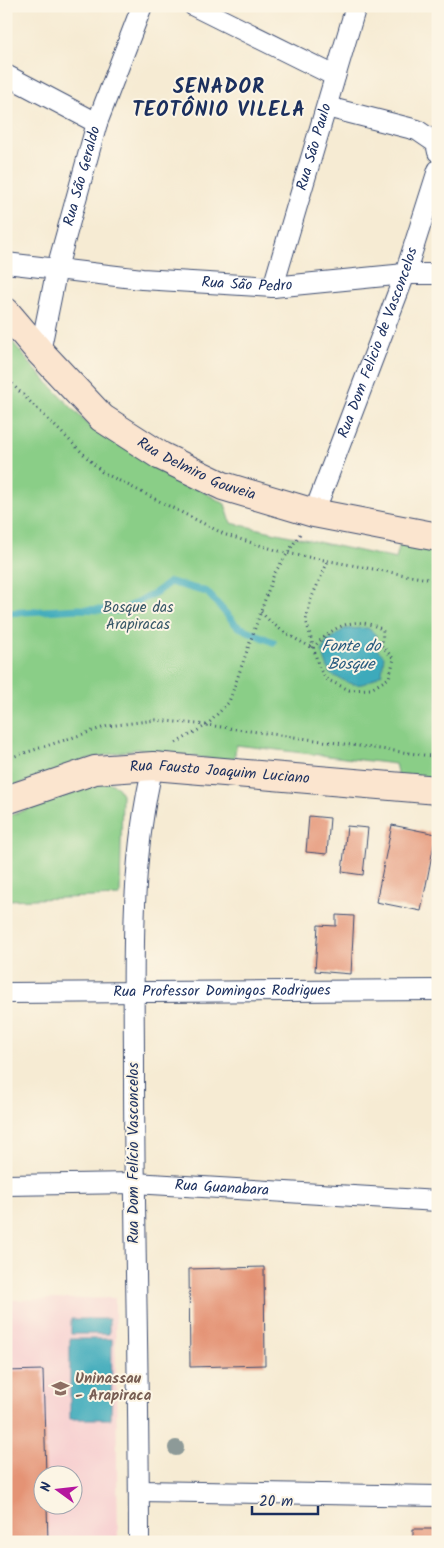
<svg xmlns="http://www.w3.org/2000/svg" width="444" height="1548" font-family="Kalam,sans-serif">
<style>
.built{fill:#f7cfd0;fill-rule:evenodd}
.green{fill:#8ace87;stroke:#527e72}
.water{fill:#3caabb;stroke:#2c6c8c}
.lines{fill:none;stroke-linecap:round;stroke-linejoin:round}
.stream{stroke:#3caabb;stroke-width:7}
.building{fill:#e49375}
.street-casing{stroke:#3c4b70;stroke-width:22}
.secondary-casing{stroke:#3c4b70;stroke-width:30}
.path{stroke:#3c4b70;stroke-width:3;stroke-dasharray:1 4;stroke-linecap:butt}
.street{stroke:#fff;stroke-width:20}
.secondary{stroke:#fbe5cf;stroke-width:28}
.tree{fill:#8d9a98}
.labels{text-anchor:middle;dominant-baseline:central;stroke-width:4;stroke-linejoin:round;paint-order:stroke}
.street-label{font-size:15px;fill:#1b2f5e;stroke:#fcf5e5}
.park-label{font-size:15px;fill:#375768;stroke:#fcf5e5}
.education-label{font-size:15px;font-weight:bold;fill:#785e54;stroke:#fcf5e5;text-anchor:start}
.water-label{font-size:16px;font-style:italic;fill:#275a7f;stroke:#fcf5e5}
.district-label{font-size:20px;font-weight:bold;letter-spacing:1px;fill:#1b2f5e;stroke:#fcf5e5}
</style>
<rect width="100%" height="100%" fill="#fcf5e5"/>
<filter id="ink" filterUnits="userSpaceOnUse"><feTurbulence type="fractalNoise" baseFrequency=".02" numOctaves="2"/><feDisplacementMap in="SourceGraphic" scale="10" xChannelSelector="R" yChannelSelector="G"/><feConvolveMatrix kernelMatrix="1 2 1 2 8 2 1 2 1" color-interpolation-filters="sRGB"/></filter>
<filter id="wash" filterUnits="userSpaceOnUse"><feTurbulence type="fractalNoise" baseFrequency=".0096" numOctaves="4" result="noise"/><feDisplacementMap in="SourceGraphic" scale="20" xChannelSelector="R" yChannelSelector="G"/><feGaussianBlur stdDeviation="1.12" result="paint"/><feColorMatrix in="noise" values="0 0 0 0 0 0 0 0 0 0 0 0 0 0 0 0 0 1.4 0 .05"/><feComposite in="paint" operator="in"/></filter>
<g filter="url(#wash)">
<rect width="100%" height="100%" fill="#f6ebd3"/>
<path class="built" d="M115,1298L118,1542H6V1300ZM42,1476H72V1506H42Z"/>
<path class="green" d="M6,334L33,367L90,427L225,504L231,523L396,559L401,539L438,549V783L399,780L395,764L236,745L234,762L137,749L88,759L6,789Z
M108,782L117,786L122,794L120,896L6,900V817L97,784Z"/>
<path class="water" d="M368,628L376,635L374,646L384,656L382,673C359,690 355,686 330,674L322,651L326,643L344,629Z
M71,1319H109V1334H71Z
M70,1339H112L111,1419H70Z"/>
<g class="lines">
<path class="stream" d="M6,613L80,609L120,611L155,593L170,582L207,592L237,626L273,642"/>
</g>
<g id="blocks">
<path class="building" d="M309,816L330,818L327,854L306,852Z
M392,825L436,834L421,911L376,902Z
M347,826L368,828L363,875L342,872Z
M336,915L354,916L351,974L315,971L318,925L336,926Z
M264,1267L265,1365L190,1367L189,1269Z
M43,1370L46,1476H42V1506H47L48,1542H6V1371Z
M413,1529H438V1542H413Z"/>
</g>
</g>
<g filter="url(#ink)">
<use href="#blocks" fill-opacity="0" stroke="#3c4b70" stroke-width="1"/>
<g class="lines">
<defs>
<g id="street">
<path d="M194,6L335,76"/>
<path d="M6,75L97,123"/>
<path d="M327,107L417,130L436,143L438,152"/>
<path id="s1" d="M6,263L142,279L273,287L405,274H438"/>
<path id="s2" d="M273,287L356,6"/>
<path id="s3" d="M40,352L57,268L97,123L142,6"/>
<path id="s4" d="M314,513L405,274L438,170"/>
<path id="s5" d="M6,993L438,990"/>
<path id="s6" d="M6,1185L134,1183L438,1201"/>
<path d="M139,1491L438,1496"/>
<path d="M139,1542C139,1384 134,1227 134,1069C134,969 129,865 153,766"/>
</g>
<g id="secondary">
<path id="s7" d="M6,312L40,352L102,418L161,456L223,486L314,513L438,537"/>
<path id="s8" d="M6,800L95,770L153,766L438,790"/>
</g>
</defs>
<use href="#street" class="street-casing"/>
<use href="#secondary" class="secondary-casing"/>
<path class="path" d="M6,376L14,386L102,472L226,535L286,553L438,581
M261,612C276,629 293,638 313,648
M313,648C333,626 355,614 383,630L382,646L394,659L389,678L371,689L349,690L326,679L319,668L306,620L311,599L328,561
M176,743L207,725L229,702L274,574L300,534
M6,759L108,726L156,720L207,725L438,757"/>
<use href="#street" class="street"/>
<use href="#secondary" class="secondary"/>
</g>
<circle class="tree" cx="176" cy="1448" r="8"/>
</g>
<defs>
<symbol id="university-bare" viewBox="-9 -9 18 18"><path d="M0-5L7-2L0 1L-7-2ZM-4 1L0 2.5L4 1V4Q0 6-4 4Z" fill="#8d6e63" stroke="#fcf5e5" stroke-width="2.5" paint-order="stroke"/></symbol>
</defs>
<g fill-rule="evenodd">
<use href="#university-bare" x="48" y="1376" width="25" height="25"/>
</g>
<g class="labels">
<g class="street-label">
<text stroke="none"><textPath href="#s2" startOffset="146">Rua São Paulo</textPath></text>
<text stroke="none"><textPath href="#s3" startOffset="181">Rua São Geraldo</textPath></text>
<text stroke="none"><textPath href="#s1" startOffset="242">Rua São Pedro</textPath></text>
<text stroke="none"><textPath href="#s4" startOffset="182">Rua Dom Felicio de Vasconcelos</textPath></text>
<text stroke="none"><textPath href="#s7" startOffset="251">Rua Delmiro Gouveia</textPath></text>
<text stroke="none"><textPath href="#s8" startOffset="219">Rua Fausto Joaquim Luciano</textPath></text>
<text stroke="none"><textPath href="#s5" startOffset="216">Rua Professor Domingos Rodrigues</textPath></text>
<text transform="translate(134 1153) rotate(-90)">Rua Dom Felício Vasconcelos</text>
<text stroke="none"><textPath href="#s6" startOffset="216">Rua Guanabara</textPath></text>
</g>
<g class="park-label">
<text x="138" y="608">Bosque das<tspan x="138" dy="17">Arapiracas</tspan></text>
</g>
<g class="education-label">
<text x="75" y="1379">Uninassau<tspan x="75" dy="17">- Arapiraca</tspan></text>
</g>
<g class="water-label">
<text x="351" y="646">Fonte do<tspan x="351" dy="18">Bosque</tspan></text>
</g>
<g class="district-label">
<text x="219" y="88">SENADOR<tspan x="219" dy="23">TEOTÔNIO VILELA</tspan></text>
</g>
</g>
<rect width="444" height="1548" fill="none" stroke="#fcf5e5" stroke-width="25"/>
<g transform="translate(58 1490) rotate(285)"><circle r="24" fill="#fcf5e5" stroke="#a2a6af"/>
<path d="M0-4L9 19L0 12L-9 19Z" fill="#b5179e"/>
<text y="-8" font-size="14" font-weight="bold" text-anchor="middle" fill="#1b2f5e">N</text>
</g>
<path d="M252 1506v8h66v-8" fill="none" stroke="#1b2f5e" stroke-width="2.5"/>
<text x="259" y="1506" font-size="15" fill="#1b2f5e" stroke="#fcf5e5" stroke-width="4" paint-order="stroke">20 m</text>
</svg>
